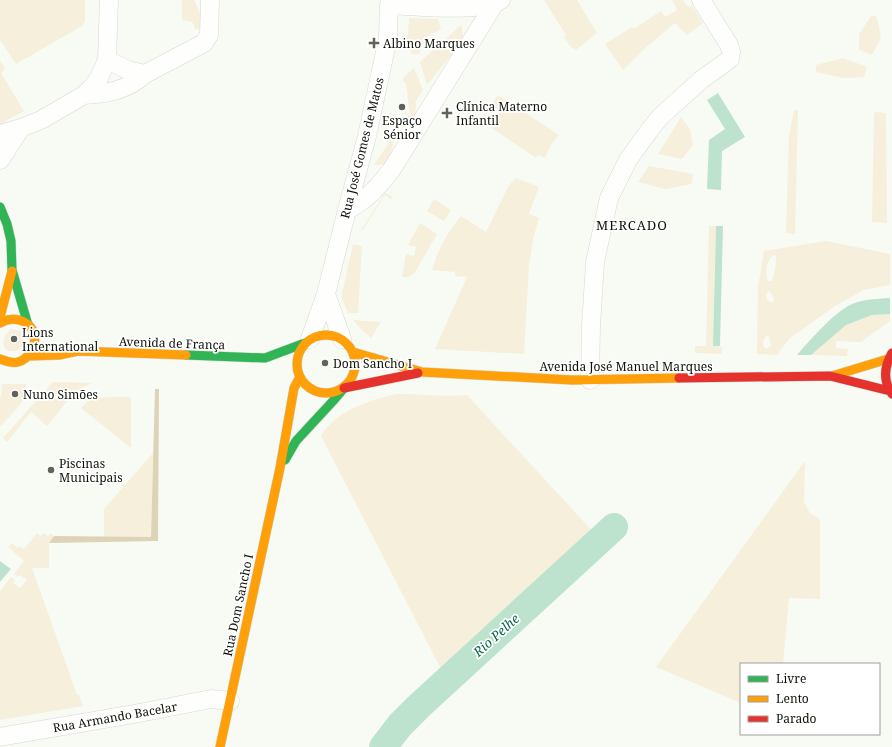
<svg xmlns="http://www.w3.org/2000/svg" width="892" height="747" font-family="'Noto Serif',serif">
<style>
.green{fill:#f6efdc;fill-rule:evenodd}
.forest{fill:#ddd3b7}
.water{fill:#bde3cf}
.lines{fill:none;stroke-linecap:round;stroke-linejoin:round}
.river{stroke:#bde3cf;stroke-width:28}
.street-casing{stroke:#d5d9d0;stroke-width:19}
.fast-casing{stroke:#d5d9d0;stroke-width:10}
.slow-casing{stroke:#d5d9d0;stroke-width:10}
.jam-casing{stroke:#d5d9d0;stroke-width:10}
.street{stroke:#fefefd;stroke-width:18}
.fast{stroke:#30b455;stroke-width:9}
.slow{stroke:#ff9f0a;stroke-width:9}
.jam{stroke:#e5322d;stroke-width:9}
.poi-dot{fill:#5f6359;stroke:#fff;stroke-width:1.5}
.labels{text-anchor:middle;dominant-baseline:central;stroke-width:3.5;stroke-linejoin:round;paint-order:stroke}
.poi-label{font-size:12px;fill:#0d1106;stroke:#fff;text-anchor:start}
.street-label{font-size:12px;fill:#0d1106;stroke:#fff}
.neighbourhood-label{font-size:13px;letter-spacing:1px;fill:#0d1106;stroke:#fff}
.water-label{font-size:13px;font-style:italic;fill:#086748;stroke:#fff}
</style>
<rect width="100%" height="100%" fill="#f8fbf4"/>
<path class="green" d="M0,0H85V21L82,26L16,64L0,40Z
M182,0H194L201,15V28L196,30L192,22L182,20Z
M544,0H577L597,33L576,50L570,46L564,37L566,35Z
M672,0H683L688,7L692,6L703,23L687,35L675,23L645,48L623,70L605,44L632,27L634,29L661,11L665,17L677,10Z
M872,15L877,17L881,38L872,55L859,50V34Z
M409,18L438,19L441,29L423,39L419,54H412L404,37L408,34Z
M461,25L464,39L427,85L420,62Z
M843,58L867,67L864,77L844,78L816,72V65Z
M0,60L5,69L1,73L24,111L0,124Z
M414,68L423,90L416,101L415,122L399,125L396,134L391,131L397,123L410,115L406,83H404L403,78Z
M498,95L559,135L552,143L545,158L538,155L536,158L489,126L500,110L492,104Z
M794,110H798L795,234L786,233L789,136Z
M874,112L886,113L887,223L872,222Z
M681,117L690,129L693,145L682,159L658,154Z
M389,140L394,141L387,164L374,165L388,144Z
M649,166L693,174L692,184L665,189L638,182Z
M516,178L539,187L529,214L539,218L533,239L529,266L524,354L435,349L467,277L455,276V272L432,270C438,249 447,233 461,216L486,232L509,185Z
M385,193L393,197L391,199L385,195L362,231L361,230Z
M434,199L451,210L444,221L427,211Z
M420,223L437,234L414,274H412L410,277H402L406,254L414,256L416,247L408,245Z
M709,226H716L713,346L722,347V354L695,353V346H706Z
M826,241L890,254V285L864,290L835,306L789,339L777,355L757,354L758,287L764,251ZM773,255L776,256C776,265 775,273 772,281H768C765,272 766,262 773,255ZM769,291L774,298L773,303C768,302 766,299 766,294ZM768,335L770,340L771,346L767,349L764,347C762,342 763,339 768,335Z
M353,244L362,246L358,313H348L342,299V294Z
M890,314V321L861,342L836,341V348L848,349L847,356L811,355L845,325L872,315Z
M353,320L381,322L371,338L361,329Z
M11,329L22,331L25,343L17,351C0,354 0,338 11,329Z
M53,382L92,383L80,389L69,399L47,426L31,412L7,442L3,438Z
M2,384H26V398L1,426L0,425V397H1Z
M396,394C420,394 443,397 467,395L596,535L443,673L321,436C336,410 369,401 396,394Z
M117,397H131V448L81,408L91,398Z
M153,453L151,538L104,537V509Z
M805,461L804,502L810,513L820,519V599L789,598L783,664H741V703L656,667Z
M37,533L41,536L44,533L48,536L51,533L54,536L49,543V568H32L77,695H79L83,706L0,720V591L11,577L15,580L13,583L20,588L27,580L20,575L18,577L14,574L24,561L8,547L12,543L18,548L20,546L24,549Z"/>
<path class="forest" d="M155,389H159L158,541L49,543L54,536L151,537Z"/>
<path class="water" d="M718,93L745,137L722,151L721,190L707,189L709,140L725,129L707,100Z
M716,226H723L720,346H713Z
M890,298V314L872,315L846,325L811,355H797C809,341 832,315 848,306C860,299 876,299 890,298Z
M0,561L11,569L0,582Z"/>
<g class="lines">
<path class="river" d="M383,747L400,725L418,707L614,527"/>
<defs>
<path id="street" d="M389,5C415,6 479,13 501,0
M107,60L128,70L145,74
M84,95C107,94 128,90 145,74L204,43L209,35L210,0
M0,134L21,128L41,120L84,95L92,87L99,78L107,60L109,0
M0,160L21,128
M347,210C366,201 379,186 392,169L495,3
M326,294L342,339
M310,339L326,294L347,210L367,136L388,38L389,5L390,0
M590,380L591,326L595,262L609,198L628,160L651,128L661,116L701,80L730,59L731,52L729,45L701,0
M0,737L134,714L211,699L230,701"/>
<path id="fast" d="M0,207L7,224L11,241L12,270L28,325
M186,355L265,358L305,343
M285,460L296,441L333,401L344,388"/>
<path id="slow" d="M0,317L12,271
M0,323C12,316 30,319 34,334C37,345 29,359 18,362C12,364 6,361 0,359
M297 364a29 29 0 1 1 58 0a29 29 0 1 1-58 0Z
M353,352L422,372L572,380L679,378
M29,356L59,355L78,351L186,355
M832,376L888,359
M220,747L280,468L294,388L300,377"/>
<path id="jam" d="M892,353C884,367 883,381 892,394
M679,378L830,376L890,391
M344,388L418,373"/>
</defs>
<use href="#street" class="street-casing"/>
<use href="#fast" class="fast-casing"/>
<use href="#slow" class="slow-casing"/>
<use href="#jam" class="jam-casing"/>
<use href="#street" class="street"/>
<use href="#fast" class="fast"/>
<use href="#slow" class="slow"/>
<use href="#jam" class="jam"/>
</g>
<g class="poi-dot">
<path d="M372 37h4v4h4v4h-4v4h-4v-4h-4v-4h4z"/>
<circle cx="402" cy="107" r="4"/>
<path d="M445 107h4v4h4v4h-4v4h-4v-4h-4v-4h4z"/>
<circle cx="14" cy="339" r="4"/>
<circle cx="325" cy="363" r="4"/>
<circle cx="15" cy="394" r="4"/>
<circle cx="51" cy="470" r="4"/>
</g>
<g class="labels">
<g class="poi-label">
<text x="383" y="43">Albino Marques</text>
<text x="456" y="106">Clínica Materno<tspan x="456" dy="14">Infantil</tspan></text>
<text x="402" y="120" text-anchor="middle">Espaço<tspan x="402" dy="14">Sénior</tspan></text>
<text x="22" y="332">Lions<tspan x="22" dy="14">International</tspan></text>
<text x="333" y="363">Dom Sancho I</text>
<text x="23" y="394">Nuno Simões</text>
<text x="59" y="463">Piscinas<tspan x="59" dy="14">Municipais</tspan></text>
</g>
<g class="street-label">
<text transform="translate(362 148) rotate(-76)">Rua José Gomes de Matos</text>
<text transform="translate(172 343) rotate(2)">Avenida de França</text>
<text x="626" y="366">Avenida José Manuel Marques</text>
<text transform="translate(238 605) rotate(-78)">Rua Dom Sancho I</text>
<text transform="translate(115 717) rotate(-10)">Rua Armando Bacelar</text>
</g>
<g class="neighbourhood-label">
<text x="632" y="225">MERCADO</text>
</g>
<g class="water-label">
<text transform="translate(496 635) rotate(-42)">Rio Pelhe</text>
</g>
</g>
<rect x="740" y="663" width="140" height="72" fill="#ffffff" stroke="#9ea09b"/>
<rect x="748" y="676" width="20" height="6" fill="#30b455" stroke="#9ea09b"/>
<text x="776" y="683" font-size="12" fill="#0d1106">Livre</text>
<rect x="748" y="696" width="20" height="6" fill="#ff9f0a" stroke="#9ea09b"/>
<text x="776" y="703" font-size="12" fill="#0d1106">Lento</text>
<rect x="748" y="716" width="20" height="6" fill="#e5322d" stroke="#9ea09b"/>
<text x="776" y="723" font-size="12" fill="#0d1106">Parado</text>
</svg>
